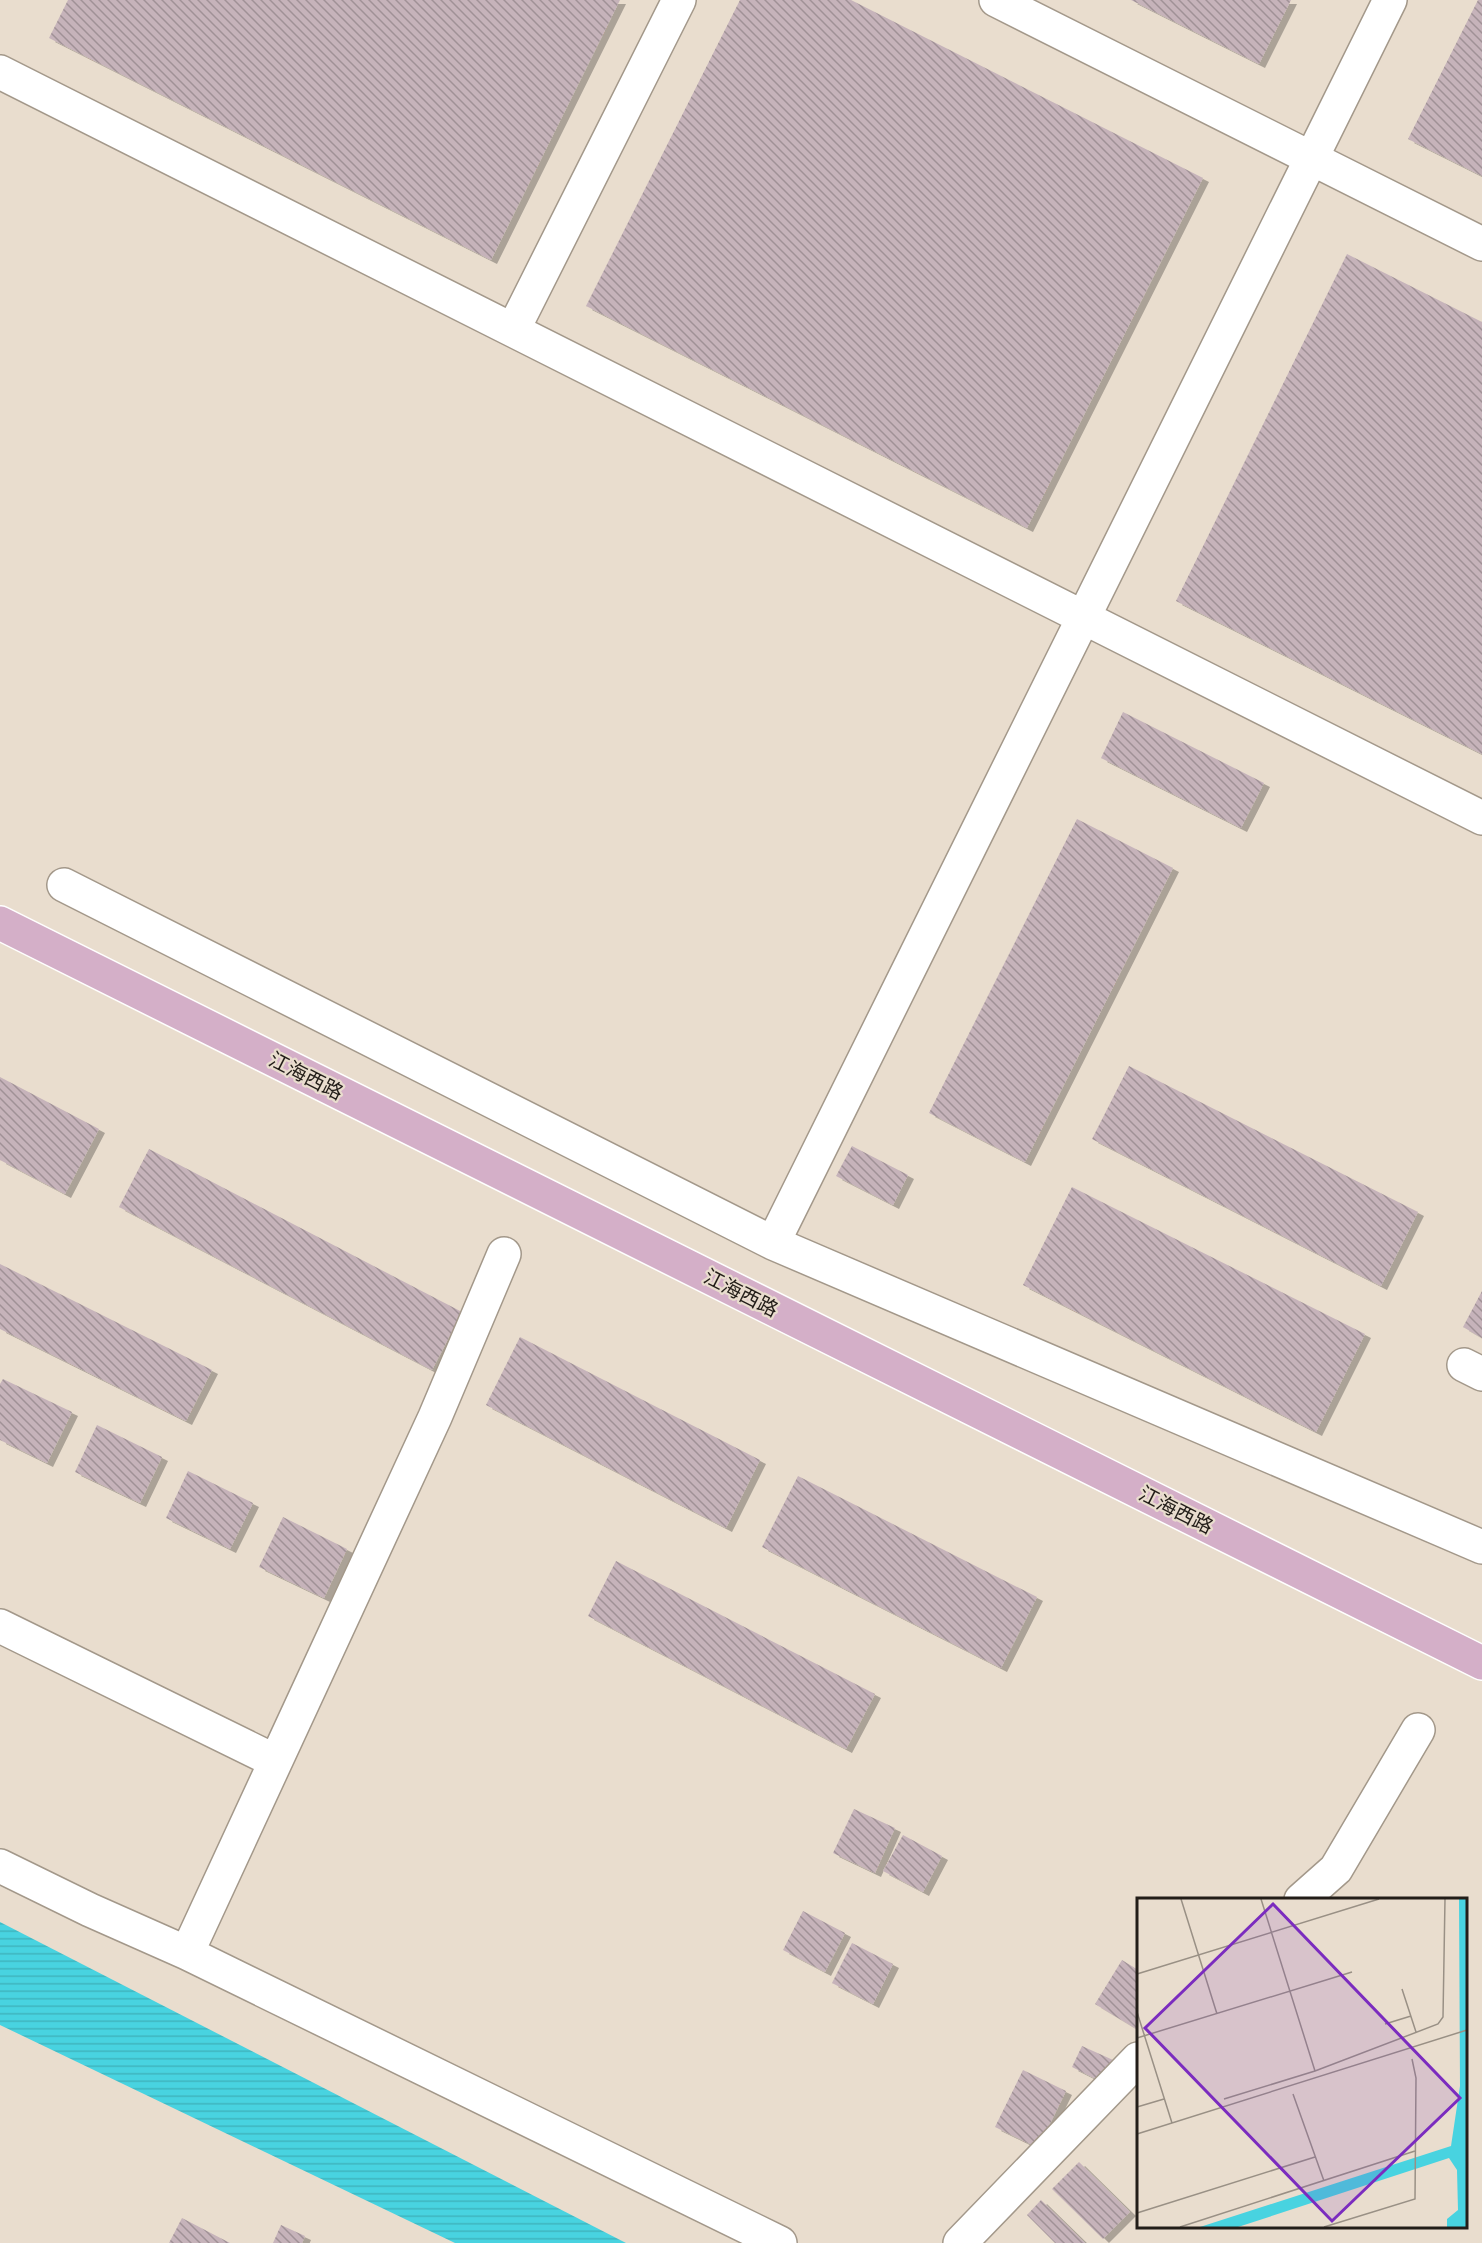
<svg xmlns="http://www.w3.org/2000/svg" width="1482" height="2243" font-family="'DM Sans','Noto Sans SC',sans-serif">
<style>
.water{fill:url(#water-rules)}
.building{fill:url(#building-back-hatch);filter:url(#shadow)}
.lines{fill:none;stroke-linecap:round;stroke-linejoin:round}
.minor-casing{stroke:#a3988a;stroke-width:36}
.major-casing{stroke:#fff;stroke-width:36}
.minor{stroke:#fff;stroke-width:33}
.major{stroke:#d4afc8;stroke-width:33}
.labels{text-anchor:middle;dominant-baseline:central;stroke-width:4.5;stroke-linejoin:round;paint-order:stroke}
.street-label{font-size:20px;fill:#221d18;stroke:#e9ddce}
.inset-road{fill:none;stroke:#999085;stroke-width:1.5}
.view{fill:#7b2cbf;fill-opacity:0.15;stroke:#7b2cbf;stroke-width:3}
.inset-edge{fill:none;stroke:#221d18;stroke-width:3}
</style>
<defs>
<pattern id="water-rules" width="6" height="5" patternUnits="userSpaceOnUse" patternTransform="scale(1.5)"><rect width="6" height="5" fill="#48d3e0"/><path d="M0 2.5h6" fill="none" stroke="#3fb5bf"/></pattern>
<pattern id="building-back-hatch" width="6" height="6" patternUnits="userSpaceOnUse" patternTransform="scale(1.5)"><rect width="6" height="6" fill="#c6b3ba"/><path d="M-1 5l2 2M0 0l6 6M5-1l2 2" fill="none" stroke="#a09196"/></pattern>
<filter id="shadow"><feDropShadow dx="6" dy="4" stdDeviation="0" flood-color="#0004"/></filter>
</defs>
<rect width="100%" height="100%" fill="#e9ddce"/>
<path class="water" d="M0,1922L626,2243H455L0,2025Z"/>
<path class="building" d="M68,0H620L491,260L49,38Z
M740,0H851L1203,178L1027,528L586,306Z
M1131,0H1291L1259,64Z
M1478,0H1482V176L1408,139Z
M1347,254L1482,322V754L1176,601Z
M1123,712L1264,783L1241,828L1101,758Z
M1077,819L1173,868L1025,1162L929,1113Z
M1129,1066L1418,1212L1381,1286L1092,1139Z
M0,1077L99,1129L65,1194L0,1160Z
M852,1146L908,1175L893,1205L836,1176Z
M149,1149L462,1312L432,1370L119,1207Z
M1072,1187L1365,1334L1316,1432L1023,1285Z
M0,1264L212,1370L186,1421L0,1329Z
M1482,1291V1338L1463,1327Z
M520,1337L760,1460L726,1528L486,1405Z
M3,1379L72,1412L47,1463L0,1440V1384Z
M97,1425L162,1457L140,1503L75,1472Z
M188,1471L253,1503L230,1549L166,1518Z
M798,1476L1037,1597L1001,1668L762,1547Z
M283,1517L347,1549L324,1598L259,1567Z
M616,1561L875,1694L846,1749L588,1616Z
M854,1809L895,1828L875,1873L833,1853Z
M903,1835L942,1856L923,1892L883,1871Z
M803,1911L845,1933L825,1972L783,1950Z
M852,1943L893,1964L873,2004L832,1983Z
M1122,1960L1138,1970V2030L1095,2004Z
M1082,2046L1113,2060L1102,2082L1072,2067Z
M1023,2070L1066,2091L1038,2148L995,2127Z
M1079,2162L1130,2212L1103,2239L1052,2189Z
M1041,2200L1085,2243H1055L1027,2215Z
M182,2218L230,2243H169Z
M281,2225L305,2236L302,2243H273Z"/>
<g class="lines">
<defs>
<path id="minor" d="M996,0L1482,244
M0,72L1482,818
M513,330L679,0
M64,885L773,1243L1482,1547
M773,1243L1390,0
M1464,1365L1482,1374
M0,1626L275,1761
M0,1866L90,1910L187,1953L780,2243
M1301,1900L1336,1869L1418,1730
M187,1953L435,1417L504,1254
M960,2243L1138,2059"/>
<path id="major" d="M0,923L1482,1663"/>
</defs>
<use href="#minor" class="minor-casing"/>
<use href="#major" class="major-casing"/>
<use href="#minor" class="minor"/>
<use href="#major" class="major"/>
</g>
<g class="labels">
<g class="street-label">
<text transform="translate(306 1076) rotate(27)">江海西路</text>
<text transform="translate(741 1293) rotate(27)">江海西路</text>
<text transform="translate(1176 1510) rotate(27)">江海西路</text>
</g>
</g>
<g transform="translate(1137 1898)">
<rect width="330" height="330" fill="#e9ddce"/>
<path d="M322,1H330V329H310V321L321,312L320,272L312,260L101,329H63L314,248L323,188Z" fill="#48d3e0"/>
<path class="inset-road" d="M44,1L80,116M124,1L178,173M0,76L242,1M265,91L279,134M0,114L35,225M248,126L274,118M0,140L215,74M156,196L187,283M87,201L178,173L301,126L306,119L308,1M0,209L27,201M0,236L330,132M0,315L178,259M43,329L278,253M187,329L278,301L279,180L275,161"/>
<path class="view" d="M136,6L323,200L195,323L8,130Z"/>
<rect width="330" height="330" class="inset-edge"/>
</g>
</svg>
